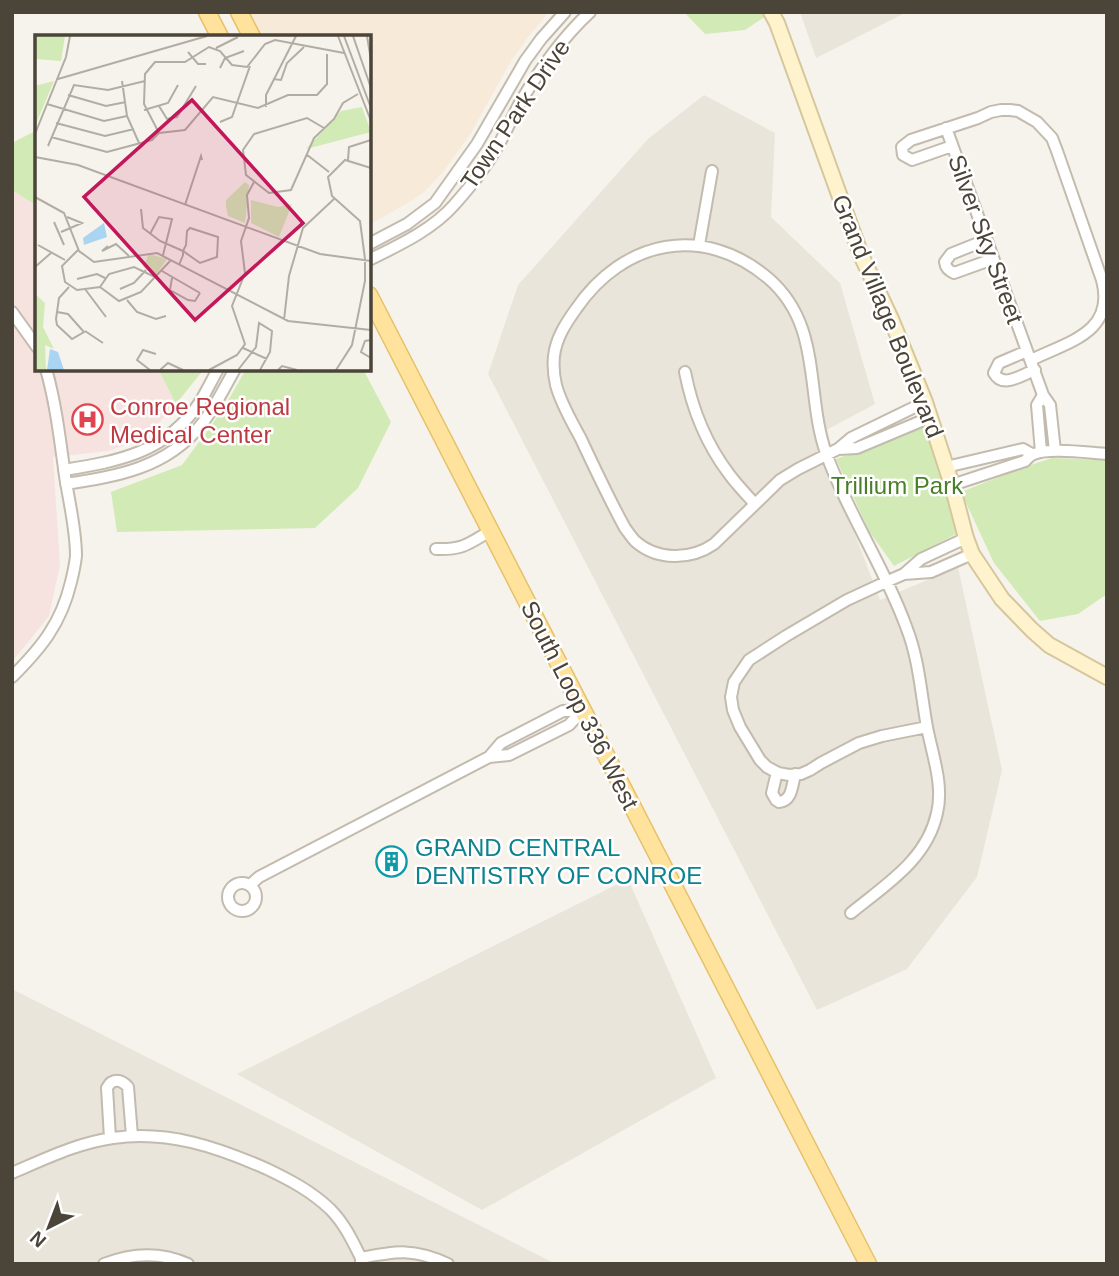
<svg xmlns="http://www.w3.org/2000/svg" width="1119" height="1276" font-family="Arial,sans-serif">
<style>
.residential{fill:#eae5da}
.commercial{fill:#f7ead8}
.medical{fill:#f6e3e0}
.green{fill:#d2eab5}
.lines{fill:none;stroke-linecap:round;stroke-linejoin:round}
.street-casing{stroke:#c2bbae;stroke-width:14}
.secondary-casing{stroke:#d6c79b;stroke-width:18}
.primary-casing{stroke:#e6c16a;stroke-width:19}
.street{stroke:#fff;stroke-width:10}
.secondary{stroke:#fff3cd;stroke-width:14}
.primary{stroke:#ffe39c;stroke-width:16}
.labels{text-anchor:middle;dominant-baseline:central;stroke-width:5;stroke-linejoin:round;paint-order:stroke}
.street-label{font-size:24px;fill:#4b4439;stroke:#fff}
.health-label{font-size:24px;fill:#be3a42;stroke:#fff;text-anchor:start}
.park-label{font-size:24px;fill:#4a7f2a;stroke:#fff}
.culture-label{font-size:24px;fill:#0d838f;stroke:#fff;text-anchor:start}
.inset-road{fill:none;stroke:#b2ada4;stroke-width:2}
.view{fill:#c2185b;fill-opacity:0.15;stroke:#c2185b;stroke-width:3.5}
.inset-edge{fill:none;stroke:#4b4439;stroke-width:3.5}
</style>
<rect width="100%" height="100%" fill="#f6f3ec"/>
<path class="residential" d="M800,12H907L816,58Z
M704,95L775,133L771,217L840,283L875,404L817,435L880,600L958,567L1002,770L977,877L907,969L817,1010L488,374L518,285L648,139Z
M628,879L716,1078L482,1210L237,1074Z
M12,989L556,1264H12Z"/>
<path class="commercial" d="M245,12H549L529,36L511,61L471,133L444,171L424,192L411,201L369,225V37H257Z"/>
<path class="medical" d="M12,190L37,206V369H158L176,404L146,437L109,451L53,457L60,565L49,616L12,662Z"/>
<path class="green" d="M684,12H763L766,16L745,30L705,34Z
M37,130V206L12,190V143Z
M158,369H204L176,404Z
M246,369H363L391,422L358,488L315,528L117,532L111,492L182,465L224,408Z
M928,424L956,534L894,566L869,531L836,459Z
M1052,458L1107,460V594L1078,614L1040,621L994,563L961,492L1019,469Z"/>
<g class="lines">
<defs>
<path id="street" d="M946,128L1043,395L1050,405L1055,451
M952,146L912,160L903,155L902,147L911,140L978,118L991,112L1001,110H1010L1018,111L1037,122L1052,138L1057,151L1102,280C1116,333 1067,342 1031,360
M986,240L951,254L945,262C946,268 948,270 954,273L993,259
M369,244L407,224L435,203L477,144L525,61L541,39L565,12
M699,245L712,171
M369,260C399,245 432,230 454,205C471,186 487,166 499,144C507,130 513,115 521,101C540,69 563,37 590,12
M12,312L37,347
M1027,351L999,363L994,373C1003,389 1021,375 1035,370
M685,372C692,408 707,445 729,474C737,485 746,494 755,504
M838,449L857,448L931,417
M1041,452L1037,405L1043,395
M946,467L1023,449L1032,454
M64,470C119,461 166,453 200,402C206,392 212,380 218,369
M66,484C118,476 166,468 201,425C215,408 224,388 235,369
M952,485L1025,461C1028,458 1030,455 1034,454C1049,447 1089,453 1107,454
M436,549C463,550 468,544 490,531
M904,574L921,559L966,538
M12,677C41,648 61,624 71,582C73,574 75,565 76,556C76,529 69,502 65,476C60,440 56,404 46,369
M927,727L882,736L859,743L821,763L810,770L801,774L789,775L778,773L767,767L760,760L740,727L733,710L731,697L734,682L749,660L786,636L847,600L888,581L904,574L931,572L972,554
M489,757L509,755L569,725L583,710
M777,772L772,793L776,800L779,802C792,801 792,786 795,774
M228 897a14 14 0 1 1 28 0a14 14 0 1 1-28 0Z
M250,885L259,877L489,757L501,743L563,711L583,710
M851,913C885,885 927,860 937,813C944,785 932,754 927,727C921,694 919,660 907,629C885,568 848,514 826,453C805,393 823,325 768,278C703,223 623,240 576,309C566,323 556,338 554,356C553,365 554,376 556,385C561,404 572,422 581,439C595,469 609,499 625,528C628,532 632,538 635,541C657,561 691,560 714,544L780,480L798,469L838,449L851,438L925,402
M110,1138L107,1088C112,1078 121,1079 128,1087L132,1136
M12,1173C45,1159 77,1143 113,1138C168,1130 217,1147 267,1169C290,1180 311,1191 330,1209C344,1223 352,1240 361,1258V1264
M361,1258C396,1251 414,1248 448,1264
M104,1264C132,1253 161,1252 188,1264"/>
<path id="secondary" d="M771,12L777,23L861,255L891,319L925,402L952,485L966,538L972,554L1002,599L1032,630L1049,645L1107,677"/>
<path id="primary" d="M207,12L220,37
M239,12L252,37
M369,295L868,1264"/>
</defs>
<use href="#street" class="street-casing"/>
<use href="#secondary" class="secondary-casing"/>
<use href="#primary" class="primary-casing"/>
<use href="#street" class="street"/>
<use href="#secondary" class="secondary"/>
<use href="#primary" class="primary"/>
</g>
<defs>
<symbol id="hospital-ring" viewBox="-11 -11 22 22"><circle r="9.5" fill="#fff" stroke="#e0444e" stroke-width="1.5"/><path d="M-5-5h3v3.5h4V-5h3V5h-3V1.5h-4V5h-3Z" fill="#e0444e"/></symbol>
<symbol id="building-ring" viewBox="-11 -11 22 22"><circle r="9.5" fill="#fff" stroke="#0f9aa8" stroke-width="1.5"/><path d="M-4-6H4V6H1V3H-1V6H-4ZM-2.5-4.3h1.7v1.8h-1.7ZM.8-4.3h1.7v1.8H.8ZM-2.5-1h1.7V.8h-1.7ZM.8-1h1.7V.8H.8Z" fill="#0f9aa8"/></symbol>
</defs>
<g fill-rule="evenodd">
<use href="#hospital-ring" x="70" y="402" width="35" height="35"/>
<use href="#building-ring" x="374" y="844" width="35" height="35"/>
</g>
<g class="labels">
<g class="street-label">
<text transform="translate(515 114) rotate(-56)">Town Park Drive</text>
<text transform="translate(986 239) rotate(70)">Silver Sky Street</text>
<text transform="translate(888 316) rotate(68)">Grand Village Boulevard</text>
<text transform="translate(580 705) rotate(63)">South Loop 336 West</text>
</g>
<g class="health-label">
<text x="110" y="406">Conroe Regional<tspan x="110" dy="28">Medical Center</tspan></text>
</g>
<g class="park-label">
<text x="897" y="485">Trillium Park</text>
</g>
<g class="culture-label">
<text x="415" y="847">GRAND CENTRAL<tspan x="415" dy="28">DENTISTRY OF CONROE</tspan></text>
</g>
</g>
<g transform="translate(35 35)">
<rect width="336" height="336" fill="#f6f3ec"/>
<path d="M0,1H30L26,26L0,24ZM19,46L0,91V51ZM327,72L336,97L271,114L306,76ZM210,147L214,150L210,188L193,181L191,172V165ZM216,165L243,172L257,169L244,202L216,188ZM114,219L132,224L120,241L108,232ZM0,259L10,268L8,292L19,314L10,310L11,335H0Z" fill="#d2eab5"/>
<path d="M69,188L72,202L49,210L48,203ZM15,314L23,317L29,335H12Z" fill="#a9d4f2"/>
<path class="inset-road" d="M303,1L336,86M309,1L336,73M318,1L336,53M332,1L336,25M181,13L203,2M153,17L163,29H171M185,33L190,23L209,16M23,44L172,1M238,44L246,45L252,28L269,12M87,46L92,81L104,108M33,60L71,71L91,67M12,69L69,86L92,81M124,71L132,84L142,82L161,51M231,72V60L261,1M109,75L133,68L143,50M185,87L197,82L215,31M21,88L70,101L99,94M289,93L272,83L219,99L208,115L211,140L234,158L256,155L279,103L299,84L308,68L323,59M124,98L109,69L110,39L120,27H150L174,12L185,16L197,30L212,32L230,9L240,5L309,18M124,98L150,95L178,62L223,73L253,60H282L292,49V19M0,99L31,22L35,1M16,102L72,117L117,105L124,98M13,111L39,50L73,55L110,46M271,119L294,137M0,122L43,130L285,219L336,226M313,125L314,112L336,105M0,162L29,178L44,216L59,227L122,218L253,286L336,295M150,170L166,121L167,125M106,174L108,193L125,206L148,216L165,228L182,222L183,202L155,193L152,196L151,210L148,216V220L144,230M19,187L29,210M26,197L47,188L32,182M115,199L124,182L137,184L128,220M3,210L30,225M73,211L67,216L81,209L94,221M44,214L27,231L30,247L42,255L65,252L84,266L106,257L136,225M0,232L16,218M127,236L165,258M137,243L135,255L153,265L160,266L165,258M42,244L62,239L70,243M65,252L74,239L99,232L120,242M50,254L71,282M85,254L99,248L111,235M92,265L102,277L121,284L131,281M22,277L33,279L49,297L37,304L22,290L21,284L24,263L34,252M249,285L254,241L268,193L299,164M50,296L68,308M336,305L330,306L326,317L336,323M208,313L232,324M115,335L102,325L108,315L121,319M125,335L133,328L148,335M174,335L202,320L210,309L197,271L210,238L206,206L214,183L212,160L219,147M203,335L221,312L224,288L237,296L235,317L225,335M243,335L247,331L262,335M301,335L317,310L330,246V224L325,186L297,161L293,142L310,125L336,133"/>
<path class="view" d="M157,65L268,188L160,285L49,162Z"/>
<rect width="336" height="336" class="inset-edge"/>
</g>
<rect width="1119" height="1276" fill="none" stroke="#4b4439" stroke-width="28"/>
<g transform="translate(49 1227) rotate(222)" stroke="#ffffff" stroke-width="5" paint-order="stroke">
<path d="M0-5L12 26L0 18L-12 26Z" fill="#4b4439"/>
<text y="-10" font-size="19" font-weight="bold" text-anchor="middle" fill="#4b4439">N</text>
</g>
</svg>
